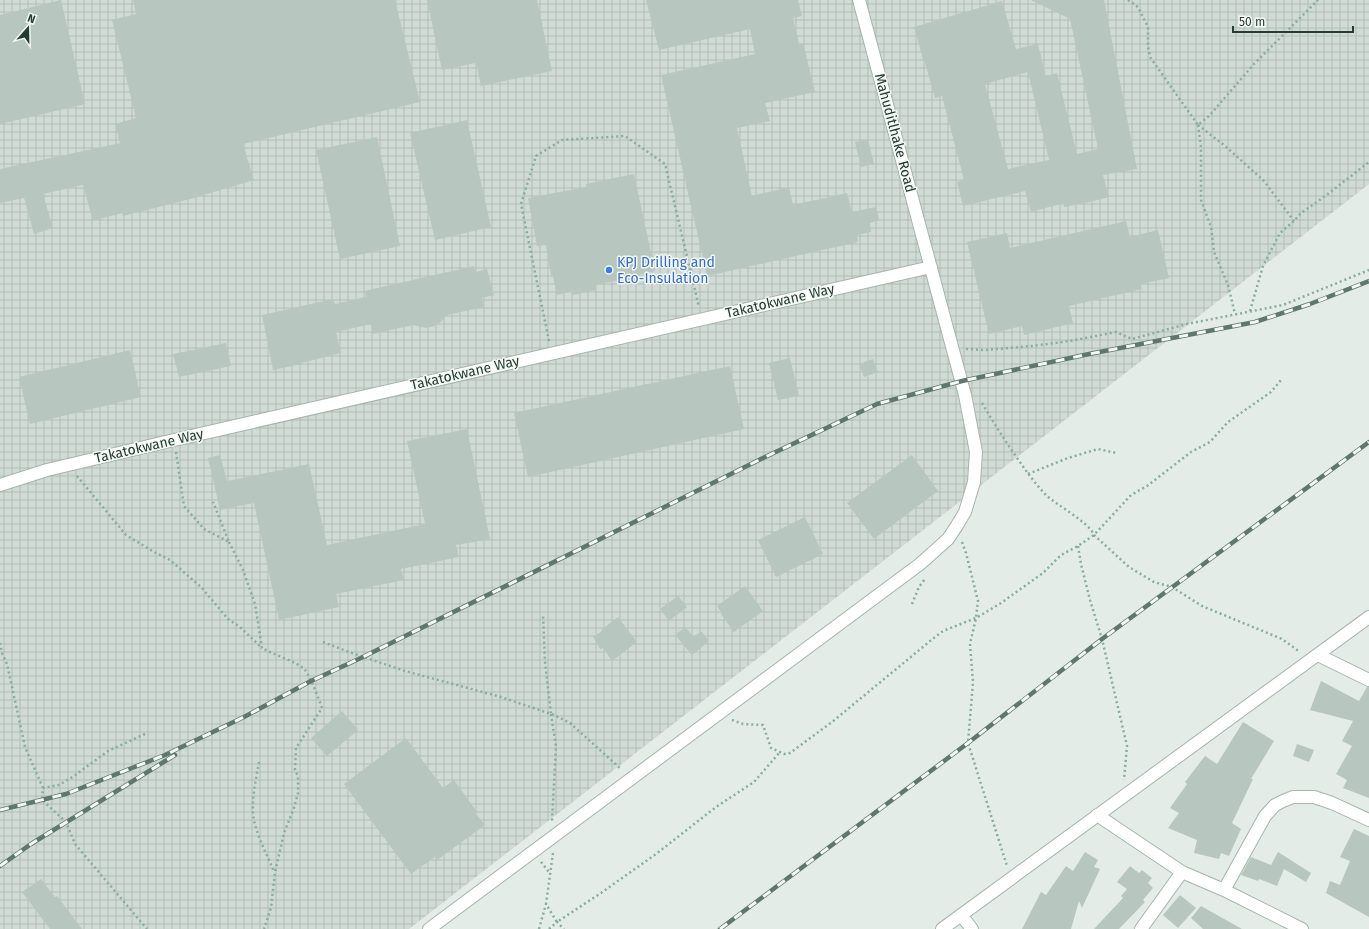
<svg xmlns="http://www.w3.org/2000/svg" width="1369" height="929" font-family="'Fira Sans',sans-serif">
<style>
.industrial{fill:url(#industrial-grid)}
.building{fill:#b8c6c0;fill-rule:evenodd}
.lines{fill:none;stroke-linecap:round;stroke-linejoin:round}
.street-casing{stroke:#a6b4ae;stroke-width:14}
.path{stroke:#86ad9e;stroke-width:2.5;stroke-dasharray:2 3;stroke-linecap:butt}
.street{stroke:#fff;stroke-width:12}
.rail-casing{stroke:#5f776f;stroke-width:4.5}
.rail{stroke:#f3f8f5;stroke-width:3;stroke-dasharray:9;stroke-linecap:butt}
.shop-dot{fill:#3f7fe0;stroke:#f3f8f5;stroke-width:1.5}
.labels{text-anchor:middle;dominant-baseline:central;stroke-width:3;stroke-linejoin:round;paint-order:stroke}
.street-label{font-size:14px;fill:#243c34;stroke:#f3f8f5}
.shop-label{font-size:14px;fill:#366cbe;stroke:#f3f8f5;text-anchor:start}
</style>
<defs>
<pattern id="industrial-grid" width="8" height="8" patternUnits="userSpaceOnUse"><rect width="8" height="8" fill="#d1dbd6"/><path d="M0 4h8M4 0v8" fill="none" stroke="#b3bdb8"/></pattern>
</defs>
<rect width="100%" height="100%" fill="#e3ece7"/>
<path class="industrial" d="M0,0H1369V184L409,929H0Z"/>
<path class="building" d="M61,0L85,104L0,124V15Z
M133,0H395L420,102L243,144L254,180L194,198L123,216L122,213L93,221L83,185L43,194L53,228L34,234L24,198L0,203V169L120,143L115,124L136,118L112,20L136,14Z
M427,0H537L552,71L481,86L476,63L442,70Z
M646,0H798L802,16L793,18L799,44L803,43L815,92L765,103L770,121L737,128L752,196L789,187L793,205L847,193L852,212L876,207L879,220L870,223L871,232L857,235L858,242L707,276L661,75L755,54L750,29L659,50Z
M1031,0H1104L1137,169L1103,175L1109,197L1085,203L1064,207V203L1031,212L1025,191L963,206L957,182L964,180L942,96L935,98L924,59H923L914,27L1002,1L1016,49L1038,44L1046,76L1057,73L1077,154L1098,149L1070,19ZM1028,72L1049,160L1008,169L985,84Z
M467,120L491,227L435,240L410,133Z
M377,137L400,246L340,259L316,150Z
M868,139L874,164L861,167L855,142Z
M634,174L655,271L640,274L641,279L620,284L619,280L595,285L596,290L573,295L572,291L557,295L553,276H551L546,245L537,246L528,198L586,187V184Z
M1126,221L1130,237L1158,230L1169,278L1141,284L1142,289L1069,306L1073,323L1024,335L1022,326L989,334L967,242L1007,233L1010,248Z
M474,266L476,272L487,269L494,295L482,298L484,307L447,315L442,321L434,326L426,328L413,325L373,334L371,324L336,332L341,353L301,363V364L273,370L262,315L333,299L335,304L366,297L364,291Z
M226,343L231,366L179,377L173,354Z
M130,350L141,397L30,424L19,377Z
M790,358L799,396L778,400L769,363Z
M873,359L878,372L864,377L859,364Z
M730,366L744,429L528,477L514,413Z
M467,429L490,539L456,545L459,557L401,569L404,580L336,594L339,607L279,620L254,503L220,510L208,458L220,455L227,481L309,464L327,545L425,524L407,441Z
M912,455L938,491L874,539L847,503Z
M805,517L823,554L776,577L758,540Z
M745,586L763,611L734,632L721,614L722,613L717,606Z
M678,596L687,607L669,621L660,609Z
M618,617L637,642L612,661L603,648L600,649L593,637L602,631L601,630Z
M685,627L694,637L701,631L709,641L692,655L675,635Z
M1321,681L1359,701L1367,687H1369V798L1343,788L1347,780L1336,774L1352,746L1342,741L1353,721L1310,710Z
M342,711L358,730L327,756L311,738Z
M1243,722L1274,741L1251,779H1253L1232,823L1241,829L1229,856L1221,853L1219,859L1194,853L1197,840L1168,828L1179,813L1170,808L1187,784L1185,782L1205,756L1217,764Z
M406,738L443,788L454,780L477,812L475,813L485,825L437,860L435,857L411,874L344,784Z
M1297,744L1314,750L1309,762L1293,756Z
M1354,829L1369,836V917L1326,893L1330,881L1340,885L1350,861L1340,857Z
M1085,852L1098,860L1094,867L1100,869L1082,908L1079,901L1071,929H1022L1041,892L1046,895L1066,866L1073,871Z
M1278,852L1311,873L1306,882L1284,869L1277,886L1259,879L1258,881L1241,875L1251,857L1271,865Z
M1130,866L1139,873L1142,870L1152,878L1148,883L1153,888L1143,900L1145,902L1119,929H1094L1123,898L1121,896L1127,889L1117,882Z
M41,879L55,897L57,896L82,929H50L22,892Z
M1180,895L1196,908L1178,928L1163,915Z
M1201,906L1242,929H1203L1191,918Z"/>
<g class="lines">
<defs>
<path id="street" d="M0,485L47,470L174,440L931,267
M1318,655L1369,680
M1097,815L1182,872L1224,890L1302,929
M1224,890L1265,816L1275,805L1283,801L1293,797H1314L1332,803L1369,820
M961,915L972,929
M429,929L920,564L948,539L956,527L965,512L974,482L976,452L965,395L859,0
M942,929L1369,617
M1141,929L1182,872"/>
</defs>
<use href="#street" class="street-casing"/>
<path class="path" d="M1128,0L1138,7L1148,27V46L1150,57L1198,125L1209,116L1254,64L1318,0
M1198,125L1201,147V200L1211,227L1214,252L1228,285L1235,314
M1198,125L1224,145L1264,181L1294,221
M1250,311L1263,266L1280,233L1294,221L1301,213L1324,197L1369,162
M549,341L521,204L536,156L562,140L625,136L665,164L699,307
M966,349L985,350L1032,346L1070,341L1116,332L1132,339L1187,324L1283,305L1369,270
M982,403C992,420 1002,436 1013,452C1023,467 1033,481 1045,494C1057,506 1088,521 1094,535L1129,567L1154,582L1172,587L1202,606L1282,639L1300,652
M176,452L184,506L204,529L229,542L213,502
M1028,474L1068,458L1098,449L1116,453
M77,476L126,535L154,552L170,560L202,588L228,619L240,627L262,648
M229,542L243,570L255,604L262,648C272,654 298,662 305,670C311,678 318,697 322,708L296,748L295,770L298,776V793L294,808L284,833L275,872L271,908L264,929
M962,542L966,553L978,601L976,618L970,644L973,682L968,743L1007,866
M1078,546L1081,564L1090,600L1102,639L1127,746L1124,780
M912,604L919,587L925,579
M323,642L349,652L405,671L501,697L551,714L545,662L543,615
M0,643L2,653L7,664L25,747L43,788
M551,714L556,746L552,821
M552,714L570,723L621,769
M732,720L743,724L763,725L771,748L784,754L790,753L832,722L935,637L943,631L976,618L1001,603L1043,573L1061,555L1078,546L1094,535L1131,495L1147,486L1191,452L1210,442L1228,422L1271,392L1281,380
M145,734L108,751L74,776L59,785L43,788L42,800L66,822L75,844L147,929
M259,762C256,779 252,796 253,814C255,833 267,854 274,872
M553,853L546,904L557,922L601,893L656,854L716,807L754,782L780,752
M541,862L549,872
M539,929L546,904
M549,929L557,922L564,929"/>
<use href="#street" class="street"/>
<defs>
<path id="rail" d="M0,810L66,794L165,755L244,717L311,681L363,657L761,459L877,404L962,381L1089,354L1255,322L1310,304L1369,281
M0,866L31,844L175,755
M720,929L968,743L1102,639L1369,442"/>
</defs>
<use href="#rail" class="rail-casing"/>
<use href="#rail" class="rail"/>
</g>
<circle class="shop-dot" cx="609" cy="270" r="4"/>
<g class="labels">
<g class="street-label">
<text transform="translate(895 133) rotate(75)">Mahuditlhake Road</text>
<text transform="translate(780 301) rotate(-13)">Takatokwane Way</text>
<text transform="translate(465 373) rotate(-13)">Takatokwane Way</text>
<text transform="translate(149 446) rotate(-13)">Takatokwane Way</text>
</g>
<g class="shop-label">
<text x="617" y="262">KPJ Drilling and<tspan x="617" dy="16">Eco-Insulation</tspan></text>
</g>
</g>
<g transform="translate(28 28) rotate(20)" stroke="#f3f8f5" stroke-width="3" paint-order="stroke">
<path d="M0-3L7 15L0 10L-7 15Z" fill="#243c34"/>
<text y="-6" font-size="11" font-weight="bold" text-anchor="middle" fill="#243c34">N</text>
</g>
<path d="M1233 26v6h120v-6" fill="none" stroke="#243c34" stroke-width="2"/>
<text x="1239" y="26" font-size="12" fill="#243c34" stroke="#f3f8f5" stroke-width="3" paint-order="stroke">50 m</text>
</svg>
